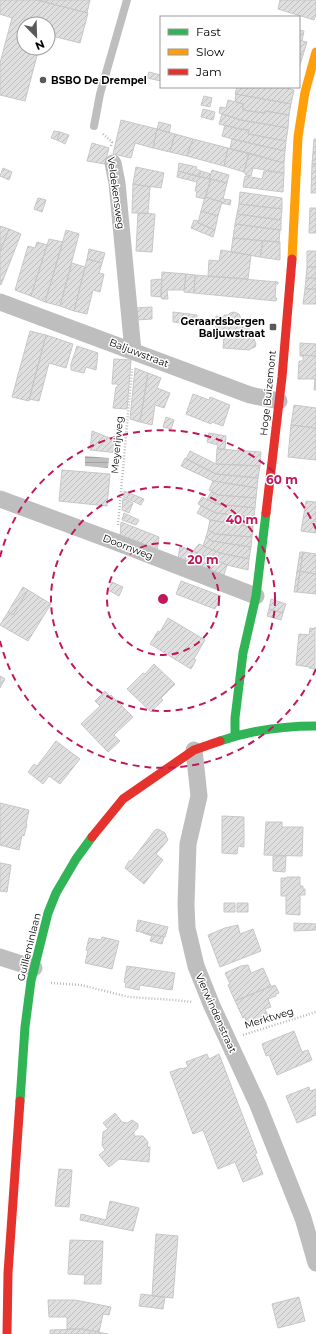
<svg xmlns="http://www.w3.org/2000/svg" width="316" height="1334" font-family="Montserrat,sans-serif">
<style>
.water{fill:url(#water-rules)}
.building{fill:url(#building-hatch);stroke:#c7c7c7}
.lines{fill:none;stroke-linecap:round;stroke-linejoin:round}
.path{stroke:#b9b9b9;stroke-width:2.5;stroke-dasharray:1 2;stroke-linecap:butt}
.lane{stroke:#bebebe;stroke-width:8}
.street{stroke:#bebebe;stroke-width:17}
.fast{stroke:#30b455;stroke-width:9}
.slow{stroke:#ff9f0a;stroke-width:9}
.jam{stroke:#e5322d;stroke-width:9}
.ring{fill:none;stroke:#c2185b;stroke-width:2;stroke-dasharray:7 5}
.poi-dot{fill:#595959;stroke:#fff;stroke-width:1.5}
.labels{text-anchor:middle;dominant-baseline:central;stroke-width:3;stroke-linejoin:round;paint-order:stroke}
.poi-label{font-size:10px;font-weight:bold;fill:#000;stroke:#fff;text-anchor:start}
.street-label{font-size:10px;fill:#000;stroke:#fff}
.centre{fill:#c2185b;stroke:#fff;stroke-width:2}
.ring-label{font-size:12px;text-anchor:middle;font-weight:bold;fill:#c2185b;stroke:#fff;stroke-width:3;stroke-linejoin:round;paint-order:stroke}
</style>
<defs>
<pattern id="water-rules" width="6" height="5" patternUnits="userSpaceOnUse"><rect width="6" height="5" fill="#bfbfbf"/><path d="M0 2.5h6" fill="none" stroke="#a2a2a2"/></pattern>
<pattern id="building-hatch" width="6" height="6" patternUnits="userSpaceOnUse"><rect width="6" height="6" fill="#dfdfdf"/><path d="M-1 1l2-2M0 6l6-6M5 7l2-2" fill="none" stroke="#bebebe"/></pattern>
</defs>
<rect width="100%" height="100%" fill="#fff"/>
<path class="water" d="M85,456L109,458L108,468L85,466Z"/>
<path class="building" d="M0,0H37L88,13L80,43L48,35V24H24V48H39L25,101L0,95V63L12,18L0,14Z
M37,0H90L87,13Z
M280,0H316V15L314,20L278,9Z
M299,30L304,31L302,41L307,42L303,55L299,54Z
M299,54L303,55L299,68Z
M149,72L161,75V81L147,78Z
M237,87H283L294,90L291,104L236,94H235Z
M236,94L291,104L289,115L265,111L264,113L243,110V104L235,101Z
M204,96L212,98L210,107L201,105Z
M228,100L243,104V110L264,113L265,111L289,115L288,128L241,120L219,113L220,107L226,108Z
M203,109L215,112L213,120L201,117Z
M222,114L241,120L288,128L286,141L248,134L249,130L239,129L219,124Z
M121,120L157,129L153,148L135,143L131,158L113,154Z
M159,122L171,125L169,133L157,129Z
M225,125L239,129L249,130L248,134L286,141L285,151L232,139L222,136Z
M157,129L175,134L170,152L153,148Z
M54,131L60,132L57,140L51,138Z
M60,132L69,135L65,144L57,140Z
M175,134L193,139L187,156L170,152Z
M193,139L228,148L224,166L187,156Z
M232,139L285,151L284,163L230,149Z
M314,139H316V152H313Z
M92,143L109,148L105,164L87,161Z
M228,148L249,153L244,172L224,166Z
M313,152H316V164H312Z
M249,153L284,163V173L253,168L251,176L246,175L244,172Z
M179,163L197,167L196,169L201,171L199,177L178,171Z
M312,164H316V193H311Z
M136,167L164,173L161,188L133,184Z
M3,168L12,172L9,180L0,176Z
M212,170L229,175L227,183L209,179Z
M178,171L211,179L205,199L196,197L197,191H195L197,182L177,177Z
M201,171L211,174L209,179L199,177Z
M264,171L284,173L283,192L243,187L245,176L262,179Z
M211,179L227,183L223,199L231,200L230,205L221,203L222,202L205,197Z
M133,184L150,187L148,213H132Z
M240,192L282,198V209L239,204Z
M205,197L222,202L218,216L201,211Z
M38,198L46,200L42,212L34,209Z
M239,204L282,209L281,220L237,214Z
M310,208H316V233H309Z
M201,211L218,216L215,230L198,223Z
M138,213L155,214L152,252L136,251Z
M237,214L281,220V230L235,224Z
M194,220L198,221V223L215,230L213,237L191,228Z
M235,224L280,230L279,242L233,238Z
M0,226L9,229L0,252Z
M9,229L21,234L1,285L0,284V252Z
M66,230L79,234L60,306L45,302Z
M233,238L263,241L260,257L231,252Z
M49,239L63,242L45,302L31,296Z
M263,241L280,242V260L260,257Z
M37,242L47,245L31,296L15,290L28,246L35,248Z
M89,249L105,253L102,263L87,259Z
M221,250L251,255L248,279L208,276L209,260L219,261Z
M307,251H316V267H307Z
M87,259L102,263L99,273L104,274L100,292L93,290L87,314L74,311Z
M72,263L85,267L74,311L60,306Z
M307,267H316V278H306Z
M162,272L186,274L184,290H167L168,299H162L161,297Z
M186,274L195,275L194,293L184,292Z
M195,275L278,282V284H276L275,298H277L276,301L194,293Z
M306,278H316V289H305Z
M162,279L161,297L151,296V280Z
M305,289H316V304H303Z
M152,307V319L136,320L135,308Z
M173,312L197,315V325L173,322Z
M234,312L239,314L241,319L250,320L248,336L251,337V338L254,339L256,344L255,347L250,349V350L223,348L224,337L215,334L216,316L224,317V315H228L230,313Z
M30,331L46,335L29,401L12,397Z
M46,335L73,344L66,368L49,363L39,401L29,399Z
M300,343L316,344V356L300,355Z
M77,346L98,353L96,370L86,367L84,373L71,370V364Z
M300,355L316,356V390H314L315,379H298L299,361H303V356H300Z
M114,359L131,360L127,409L113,408L116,387H118V384H112Z
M135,368L148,373L140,422L130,419Z
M148,373L161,378L157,388L170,393L164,408L155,405L152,425L140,422Z
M193,394L209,400L210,397L230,405L223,426L212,422L211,424L186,414Z
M294,405L316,408V428L291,425Z
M166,417L174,420L171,429L163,427Z
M291,425L316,428V460L288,457Z
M92,431L120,442L119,453L90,450Z
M209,433L226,436L225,449H217L218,445L207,442Z
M217,449L261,452L260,466L216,464Z
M190,451L216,464L260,466L258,478L216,474L186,459Z
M185,458L216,474L258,478L257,488L213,481L181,466Z
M62,470L110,474L107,506L59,501Z
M213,481L257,488L256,498L218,495L209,490Z
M124,491L144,499L141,505L124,497Z
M211,492L218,495L256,498L255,508L217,504L207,499Z
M202,497L217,504L255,508L254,517L216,513L198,504Z
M123,498L133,503L129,513L122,510Z
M306,501L316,502V533L301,531Z
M201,506L216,513L254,517L253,527L210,520L197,513Z
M124,513L139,520L136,525L122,520Z
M210,520L253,527L252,537L215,534L208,530Z
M121,522L159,537L157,551L120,536Z
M208,530L215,534L252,537L251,547L212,541L206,537Z
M206,537L212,541L251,547L249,559L220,553L203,546Z
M199,544L220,553L249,559L248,570L227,565L193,551Z
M180,546L227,565L223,578L178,559Z
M300,552H303L300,571H297Z
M303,552L316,554V574L300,571Z
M297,571H300L297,592H294Z
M300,571L316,574V594L297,592Z
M181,581L221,596L215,609L176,594Z
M112,582L123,587L119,596L108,590Z
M23,587L28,590L13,615L8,612Z
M28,590L51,604L28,641L0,625L8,612L13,615Z
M271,599L286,604L283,613L269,609Z
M269,609L283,613L281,620L267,616Z
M168,618L205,640L194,659L196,660L191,669L150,644L158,631L160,632Z
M315,627V669L309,668L310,667L296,665L299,634L309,635L310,628L315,629Z
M154,664L175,684L161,698L163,700L151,712L127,689L143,673L145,674Z
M0,676L5,679L0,688Z
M105,691L110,696L111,695L133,717L114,735L120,741L108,752L81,724L100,706L95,701Z
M56,741L80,759L60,784L49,776L43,784L28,772L34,764L37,766Z
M0,803L29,810L26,824H27L24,836L22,835L19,850L0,845Z
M222,816L244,817V847L238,846L237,854L222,853Z
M266,822H282V827H303L302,856L264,855Z
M158,829L165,833L168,840L156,854L163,860L144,884L125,868L129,861L132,860L155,830Z
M273,856H286L285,872L273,871Z
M0,863L11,865L7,892L0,891Z
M287,877H300V886H303V889H305V895H300V915L286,914V896H281V878H287Z
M224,903H235V912H224Z
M237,903H248V912H237Z
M138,920L168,927L165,937L136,931Z
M294,923L316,924V930L294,931Z
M238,925L240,934L253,929L261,951L220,967L208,935L225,928Z
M143,933L164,937L162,944L150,941L152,936Z
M102,937L119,941L112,969L85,963L88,951L86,950L89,938L101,940Z
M248,965L251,973L263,968L271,986L235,1001L228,985L230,984L225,973L241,966Z
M127,966L175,973L172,990L140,985L139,990L125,987L126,983L124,982Z
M275,985L279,993L276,994V996L268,999L271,1007L265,1009L269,1018L248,1027L245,1017L243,1018L235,1001Z
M294,1031L302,1052L308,1050L312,1060L277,1075L269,1055L266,1056L262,1044Z
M207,1054L209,1059L219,1054L257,1153L255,1154L263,1174L243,1182L235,1162L218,1169L203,1130L193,1134L170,1072L181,1068L182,1069L188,1067L186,1062Z
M309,1087L310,1091L316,1089V1115L297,1123L286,1096Z
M115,1113L122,1122L127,1123L132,1120L138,1124V1128L134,1132V1136H143L148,1142L147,1147H150L149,1162L119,1159L109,1167L99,1155L105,1150L102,1145L103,1132L108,1129L103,1123Z
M59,1169L72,1170L69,1207L55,1206Z
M110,1201L139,1208L133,1231L80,1220L81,1214L106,1220Z
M156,1234L178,1236L173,1298L152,1296Z
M70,1240L103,1241L101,1284H84L85,1275L68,1274Z
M141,1294L165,1297L163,1309L139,1306Z
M299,1297L305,1321L278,1328L272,1304Z
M48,1300H75L111,1307L109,1315L103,1314L99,1332L82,1329H67V1317H49Z
M82,1329L108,1334H50V1330Z"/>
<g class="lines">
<path class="path" d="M103,134L112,142L111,146
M118,525L132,369
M51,983L81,985L129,997L175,1000L192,1002
M243,1035L316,1012"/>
<path class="lane" d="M94,126L100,94L127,0"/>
<path class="street" d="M113,163L117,183L133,351
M0,302L250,395L279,401
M0,499L116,542L256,596
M194,750L199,796L188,844L186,904L187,928L196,966L212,1006L258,1105L303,1218L316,1263
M0,957L34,968"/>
<path class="fast" d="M235,736V718L243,653L256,596L266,513
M220,741C249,731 285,726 316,726
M20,1101L25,1027L31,981L48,913L56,893L76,859L92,837"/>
<path class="slow" d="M292,259L298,137L305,92L316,52"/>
<path class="jam" d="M266,513L282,377L292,259
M92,837L123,799L194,750L220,741
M7,1334L8,1273L20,1101"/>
</g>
<g class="ring">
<circle cx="163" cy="599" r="56"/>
<circle cx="163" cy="599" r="112"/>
<path d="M316 669A168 168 0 0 1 0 641M0 557A168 168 0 0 1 316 529"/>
</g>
<g class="poi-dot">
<circle cx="43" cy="80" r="4"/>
<rect x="269" y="323" width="8" height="8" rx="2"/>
</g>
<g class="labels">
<g class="poi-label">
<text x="51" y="80">BSBO De Drempel</text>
<text x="265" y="321" text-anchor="end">Geraardsbergen<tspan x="265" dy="12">Baljuwstraat</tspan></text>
</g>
<g class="street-label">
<text transform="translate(116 193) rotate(82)">Veldekensweg</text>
<text transform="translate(139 353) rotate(21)">Baljuwstraat</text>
<text transform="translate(268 393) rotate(-84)">Hoge Buizemont</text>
<text transform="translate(117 445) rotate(-85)">Meyerijweg</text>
<text transform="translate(128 547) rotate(21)">Doornweg</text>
<text transform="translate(29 947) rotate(-76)">Guilleminlaan</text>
<text transform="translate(216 1013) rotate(66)">Vierwindenstraat</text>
<text transform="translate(269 1018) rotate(-17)">Merktweg</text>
</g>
</g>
<circle cx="163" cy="599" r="6" class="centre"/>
<g class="ring-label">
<text x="282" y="484">60 m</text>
<text x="242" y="524">40 m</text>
<text x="203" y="564">20 m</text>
</g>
<rect x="160" y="16" width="140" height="72" fill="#ffffff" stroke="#999999"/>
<rect x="168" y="29" width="20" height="6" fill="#30b455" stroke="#999999"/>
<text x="196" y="36" font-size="12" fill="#000000">Fast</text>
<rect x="168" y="49" width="20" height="6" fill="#ff9f0a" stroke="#999999"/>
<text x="196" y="56" font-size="12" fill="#000000">Slow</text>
<rect x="168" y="69" width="20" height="6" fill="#e5322d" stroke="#999999"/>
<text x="196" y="76" font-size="12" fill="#000000">Jam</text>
<g transform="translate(36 36) rotate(157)"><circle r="19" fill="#ffffff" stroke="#999999"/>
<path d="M0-3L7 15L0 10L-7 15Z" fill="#595959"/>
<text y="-6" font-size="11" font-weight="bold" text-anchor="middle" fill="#000000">N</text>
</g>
</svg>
